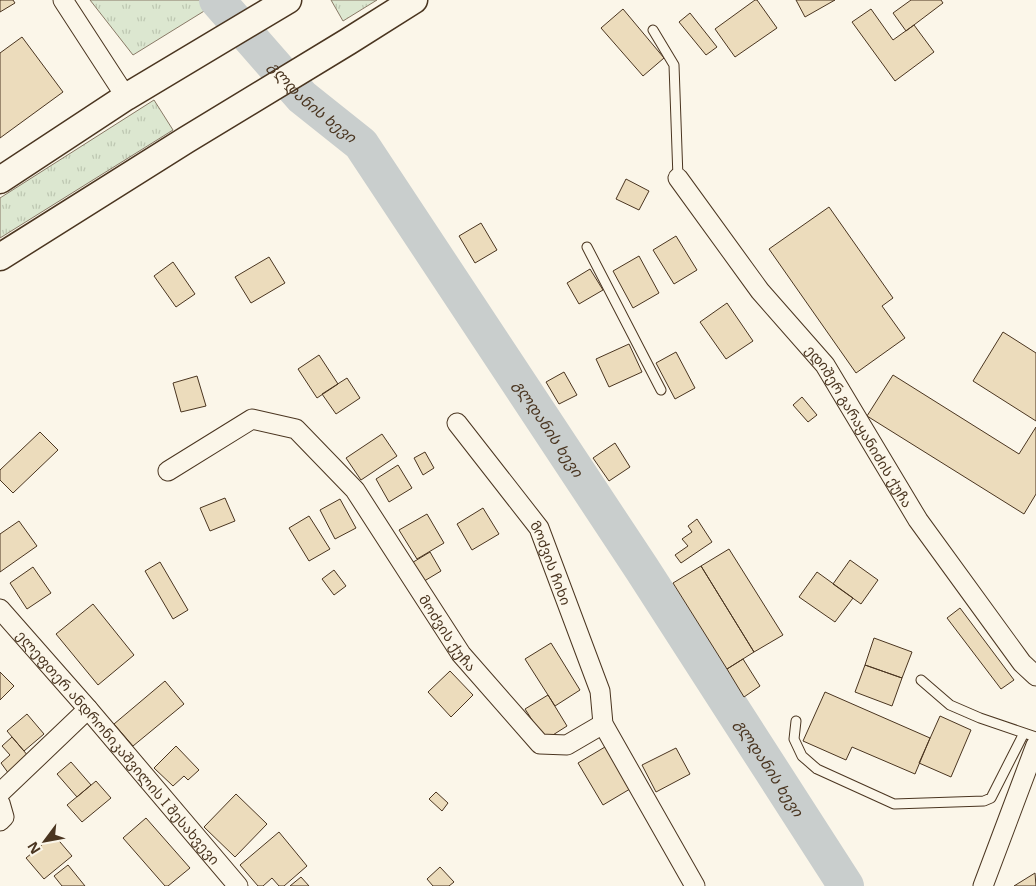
<svg xmlns="http://www.w3.org/2000/svg" width="1036" height="886" font-family="'Noto Sans','Noto Sans Georgian',sans-serif">
<style>
.grass{fill:url(#grass-tufts);stroke:#887966}
.lines{fill:none;stroke-linecap:round;stroke-linejoin:round}
.river{stroke:#c9cecd;stroke-width:36}
.building{fill:#ecdcbc;stroke:#4a3520}
.lane-casing{stroke:#4a3520;stroke-width:11}
.street-casing{stroke:#4a3520;stroke-width:21}
.secondary-casing{stroke:#4a3520;stroke-width:29}
.lane{stroke:#fbf6e9;stroke-width:9}
.street{stroke:#fbf6e9;stroke-width:19}
.secondary{stroke:#fbf6e9;stroke-width:26}
.labels{text-anchor:middle;dominant-baseline:central;stroke-width:4;stroke-linejoin:round;paint-order:stroke}
.street-label{font-size:14px;fill:#4a3520;stroke:#fbf6e9}
.water-label{font-size:15px;font-style:italic;fill:#4a3520;stroke:#fbf6e9}
</style>
<defs>
<pattern id="grass-tufts" width="24" height="20" patternUnits="userSpaceOnUse" patternTransform="scale(1.25)"><rect width="24" height="20" fill="#dce7d0"/><path d="M3 7l-1-3M5 7V3M7 7l1-3M15 17l-1-3M17 17v-4M19 17l1-3" fill="none" stroke="#bec7b2"/></pattern>
</defs>
<rect width="100%" height="100%" fill="#fbf6e9"/>
<path class="grass" d="M90,0H222L133,55Z
M331,0H377L343,21Z
M154,100L173,130L0,238V198Z"/>
<g class="lines">
<path class="river" id="s1" d="M217,0L302,97L361,144L642,569L846,886"/>
</g>
<path class="building" d="M0,0H13L15,3L0,12Z
M755,0H757L777,28L735,57L715,29Z
M796,0H835L805,17Z
M911,0H941L943,3L906,31L893,13Z
M623,9L664,58L643,76L601,28Z
M871,9L893,40L914,25L934,52L895,81L852,22Z
M690,13L717,47L706,55L679,22Z
M22,37L63,92L0,138V53Z
M626,179L649,191L639,210L616,199Z
M829,207L893,298L882,306L905,338L856,373L769,249Z
M481,223L497,250L475,263L459,236Z
M676,236L697,270L674,284L653,250Z
M639,256L659,293L633,308L613,271Z
M269,257L285,283L251,303L235,277Z
M173,262L195,294L176,307L154,276Z
M590,269L603,290L579,304L567,283Z
M727,303L753,341L726,359L700,322Z
M1003,332L1036,353V421L973,381Z
M629,344L642,372L609,387L596,359Z
M676,352L695,388L675,399L656,363Z
M319,355L338,384L317,398L298,369Z
M564,372L577,395L559,404L546,382Z
M893,375L1019,454L1036,427V494L1024,514L867,416Z
M197,376L206,406L181,412L173,383Z
M347,378L360,398L336,414L322,394Z
M802,397L817,415L808,422L793,405Z
M40,432L58,450L13,493L0,480V470Z
M382,434L397,456L361,480L346,458Z
M615,443L630,467L609,481L593,458Z
M425,452L434,468L423,475L414,458Z
M398,465L412,488L389,502L376,479Z
M225,498L235,521L210,531L200,508Z
M340,499L356,528L335,539L320,510Z
M483,508L499,534L472,550L457,524Z
M427,514L444,543L417,559L399,530Z
M309,516L330,549L309,561L289,528Z
M697,519L712,542L681,563L675,555L688,546L682,539L692,532L688,526Z
M19,521L37,546L0,572V534Z
M729,549L783,635L754,652L701,566Z
M430,552L441,571L421,583L410,564Z
M850,560L878,580L861,604L833,584Z
M160,562L188,610L173,619L145,571Z
M701,566L754,652L727,669L673,583Z
M33,567L51,593L27,609L10,583Z
M334,570L346,586L334,595L322,579Z
M817,572L853,598L835,622L799,597Z
M93,604L134,655L98,685L56,634Z
M960,608L1014,680L1001,689L947,618Z
M874,638L912,652L902,678L865,665Z
M551,643L580,690L555,706L525,659Z
M743,659L760,686L744,697L727,669Z
M865,665L902,678L892,706L855,692Z
M450,671L473,695L451,717L428,692Z
M0,672L14,686L0,700Z
M165,681L184,704L133,746L114,724Z
M825,692L930,738L915,774L852,747L846,760L803,741Z
M548,695L567,726L545,740L525,709Z
M27,714L44,734L24,751L7,731Z
M940,716L971,730L951,777L919,763Z
M12,737L29,757L9,774L1,763L10,755L2,746Z
M610,744L635,786L603,805L578,763Z
M176,746L199,770L188,780L184,776L173,786L154,768Z
M676,748L690,774L656,792L642,765Z
M71,762L91,785L77,797L57,774Z
M96,781L111,798L82,822L67,805Z
M436,792L448,803L442,811L429,799Z
M236,794L267,824L235,857L204,827Z
M146,818L190,868L168,886H165L123,838Z
M279,832L307,866L284,886H279L272,878L263,886H258L240,865Z
M54,835L72,856L44,879L26,858Z
M68,865L85,886H62L54,876Z
M440,867L454,882L449,886H433L427,879Z
M1035,873L1036,886H1014Z
M301,877L309,886H290Z"/>
<g class="lines">
<defs>
<path id="lane" d="M653,30L674,65L678,178
M587,247L661,390
M921,680L950,705L980,718L1036,737
M796,721L794,739L802,756L817,769L894,804L984,801L991,798L1024,733"/>
<g id="street">
<path d="M63,0L126,97"/>
<path id="s2" d="M678,178L760,291L825,365L918,520L1022,663L1036,676"/>
<path id="s3" d="M457,423L539,528L600,691L603,724L695,886"/>
<path id="s4" d="M168,471L252,419L296,429L355,490L461,654L540,744L567,745L603,724"/>
<path id="s5" d="M0,609L88,709L238,886"/>
<path d="M0,793L88,709"/>
<path d="M0,803L4,817L0,821"/>
<path d="M983,886L1036,745"/>
</g>
<path id="secondary" d="M0,180L126,97L288,0
M0,257L186,140L349,41L414,0"/>
</defs>
<use href="#lane" class="lane-casing"/>
<use href="#street" class="street-casing"/>
<use href="#secondary" class="secondary-casing"/>
<use href="#lane" class="lane"/>
<use href="#street" class="street"/>
<use href="#secondary" class="secondary"/>
</g>
<g class="labels">
<g class="street-label">
<text stroke="none"><textPath href="#s2" startOffset="308">ედიშერ გარაყანიძის ქუჩა</textPath></text>
<text stroke="none"><textPath href="#s3" startOffset="170">მოძვის ჩიხი</textPath></text>
<text stroke="none"><textPath href="#s4" startOffset="399">მოძვის ქუჩა</textPath></text>
<text stroke="none"><textPath href="#s5" startOffset="182">ელეფთერ ანდრონიკაშვილის I შესახვევი</textPath></text>
</g>
<g class="water-label">
<text stroke="none"><textPath href="#s1" startOffset="140">გლდანის ხევი</textPath></text>
<text stroke="none"><textPath href="#s1" startOffset="545">გლდანის ხევი</textPath></text>
<text stroke="none"><textPath href="#s1" startOffset="950">გლდანის ხევი</textPath></text>
</g>
</g>
<g transform="translate(45 841) rotate(238)" stroke="#fbf6e9" stroke-width="4" paint-order="stroke">
<path d="M0-4L9 19L0 12L-9 19Z" fill="#4a3520"/>
<text y="-8" font-size="14" font-weight="bold" text-anchor="middle" fill="#4a3520">N</text>
</g>
</svg>
